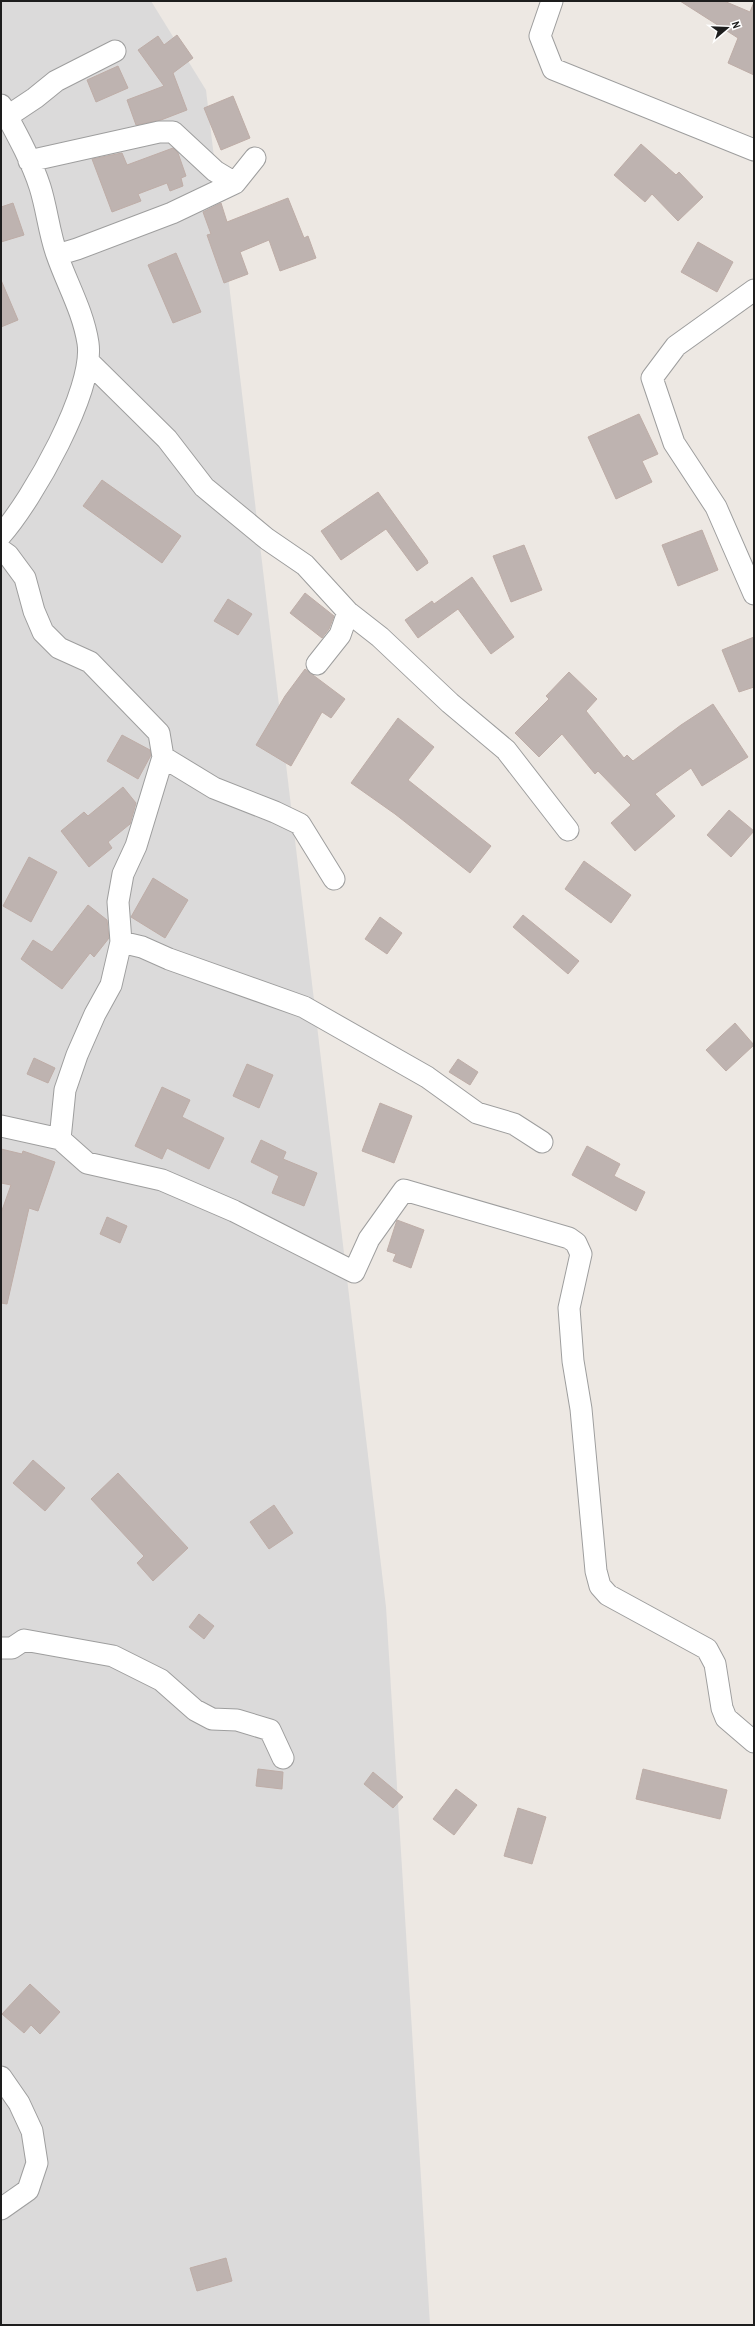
<svg xmlns="http://www.w3.org/2000/svg" width="755" height="2326" font-family="'Archivo Narrow',sans-serif">
<style>
.residential{fill:#dbdada}
.building{fill:#beb3b0;stroke:#beada7}
.lines{fill:none;stroke-linecap:round;stroke-linejoin:round}
.minor-casing{stroke:#9e9e9e;stroke-width:23}
.minor{stroke:#fff;stroke-width:21}
</style>
<rect width="100%" height="100%" fill="#ede8e3"/>
<path class="residential" d="M1,1H151L206,90L386,1607L430,2325H1Z"/>
<path class="building" d="M680,1H724L750,12L754,2V75L728,63L738,38Z
M177,35L193,58L173,73L187,110L161,120L136,125L127,100L164,86L138,50L158,36L164,45Z
M118,66L128,88L96,102L87,80Z
M233,96L250,138L221,150L204,108Z
M641,144L676,175L679,172L703,197L678,221L652,194L645,202L614,175Z
M173,148L178,153L186,176L181,178L183,186L170,191L167,183L138,194L141,201L112,212L92,159L122,153L127,165Z
M288,198L304,238L308,236L316,258L280,271L269,240L240,252L248,274L224,283L207,235L211,234L203,212L221,203L227,222Z
M13,203L24,235L1,242V207Z
M698,242L733,262L717,292L681,272Z
M176,253L201,312L173,323L148,265Z
M1,280L18,320L1,327Z
M639,414L658,454L642,461L652,482L616,499L588,437Z
M102,480L181,536L162,563L83,506Z
M378,492L427,560L428,563L417,571L386,529L341,560L321,531Z
M702,530L718,570L678,586L662,545Z
M524,545L542,590L511,602L493,556Z
M472,577L514,637L491,654L458,609L418,638L405,620L432,601L434,604Z
M305,593L334,616L329,629L322,638L290,613Z
M228,599L252,614L238,635L214,621Z
M754,637V687L739,692L722,650Z
M305,669L345,699L331,718L322,712L291,766L256,745L285,696Z
M569,672L597,699L586,711L624,758L627,755L633,761L681,725L713,704L748,757L702,786L691,768L655,794L675,816L635,851L611,823L631,805L598,771L595,774L562,734L539,757L515,733L549,699L546,696Z
M398,718L434,747L408,780L491,846L470,873L395,814L351,783Z
M122,735L150,750L151,755L138,779L107,761Z
M123,787L136,803L130,824L108,842L112,848L89,867L61,831L84,812L88,816Z
M729,810L754,831L731,857L707,835Z
M29,857L57,872L31,922L3,906Z
M584,861L631,895L611,923L565,889Z
M153,878L188,900L165,938L131,917Z
M88,905L107,920L109,938L94,957L90,953L62,989L21,959L33,940L52,952Z
M523,915L579,961L568,974L513,927Z
M380,917L402,933L387,954L365,939Z
M735,1023L754,1045L726,1071L706,1050Z
M34,1058L55,1068L48,1083L27,1074Z
M458,1059L478,1072L470,1085L449,1072Z
M247,1064L273,1075L259,1108L233,1096Z
M162,1087L190,1100L182,1117L224,1138L209,1169L167,1148L162,1159L135,1146Z
M380,1103L412,1116L394,1163L362,1151Z
M261,1140L286,1152L283,1159L317,1173L304,1206L272,1193L279,1176L251,1162Z
M587,1146L620,1164L614,1176L645,1192L636,1211L572,1175Z
M1,1149L22,1154L23,1151L55,1162L38,1211L29,1208L7,1304L1,1303V1213L11,1185L1,1183Z
M107,1217L127,1226L120,1243L100,1234Z
M397,1220L424,1230L411,1268L393,1261L396,1254L387,1251Z
M33,1460L65,1488L45,1511L13,1483Z
M118,1473L188,1548L153,1581L137,1563L144,1556L91,1499Z
M274,1505L293,1533L269,1549L250,1522Z
M199,1614L214,1626L204,1639L189,1627Z
M258,1769L283,1772L282,1789L256,1786Z
M643,1769L727,1790L720,1819L636,1799Z
M373,1772L403,1797L393,1808L364,1784Z
M456,1789L477,1805L454,1835L433,1819Z
M518,1808L546,1817L532,1864L504,1856Z
M30,1984L60,2012L40,2034L31,2025L24,2033L2,2014Z
M226,2258L232,2281L197,2291L190,2268Z"/>
<g class="lines">
<defs>
<path id="minor" d="M552,1L540,36L553,69L754,150
M1,105C15,131 31,159 40,187C47,209 49,233 57,255C67,284 83,311 88,343C95,390 32,500 1,535
M4,112L8,116L35,98L56,81L115,51
M29,161L159,132H173L215,171L235,183
M57,255L77,249L172,213L235,183L255,158
M754,290L676,346L652,378L674,443L716,507L754,594
M89,362L167,439L204,487L267,539L305,565L348,612L340,635L317,664
M1,550L8,555L25,578L34,611L43,632L59,648L90,662L159,733L163,757L136,846L123,874L118,902L121,942L111,985L95,1014L77,1055L65,1090L60,1139
M348,612L380,637L450,703L506,750L568,830
M163,757L214,788L275,812L300,824L334,879
M121,942L142,947L169,959L304,1007L427,1077L477,1113L514,1124L542,1142
M1,1126L60,1139L87,1163L162,1180L234,1211L354,1272L369,1239L404,1190L569,1238L576,1243L581,1254L569,1308L573,1361L581,1409L596,1571L600,1586L608,1595L707,1649L715,1664L722,1708L726,1718L754,1742
M1,1648H12L24,1640L113,1656L161,1680L195,1710L212,1719L237,1720L270,1730L283,1758
M1,2077L19,2103L32,2131L37,2163L28,2190L1,2209"/>
</defs>
<use href="#minor" class="minor-casing"/>
<use href="#minor" class="minor"/>
</g>
<rect width="755" height="2326" fill="none" stroke="#1d1d1d" stroke-width="4"/>
<g transform="translate(727 28) rotate(71)" stroke="#ffffff" stroke-width="3" paint-order="stroke">
<path d="M0-3L7 15L0 10L-7 15Z" fill="#1d1d1d"/>
<text y="-6" font-size="11" font-weight="bold" text-anchor="middle" fill="#1d1d1d">N</text>
</g>
</svg>
